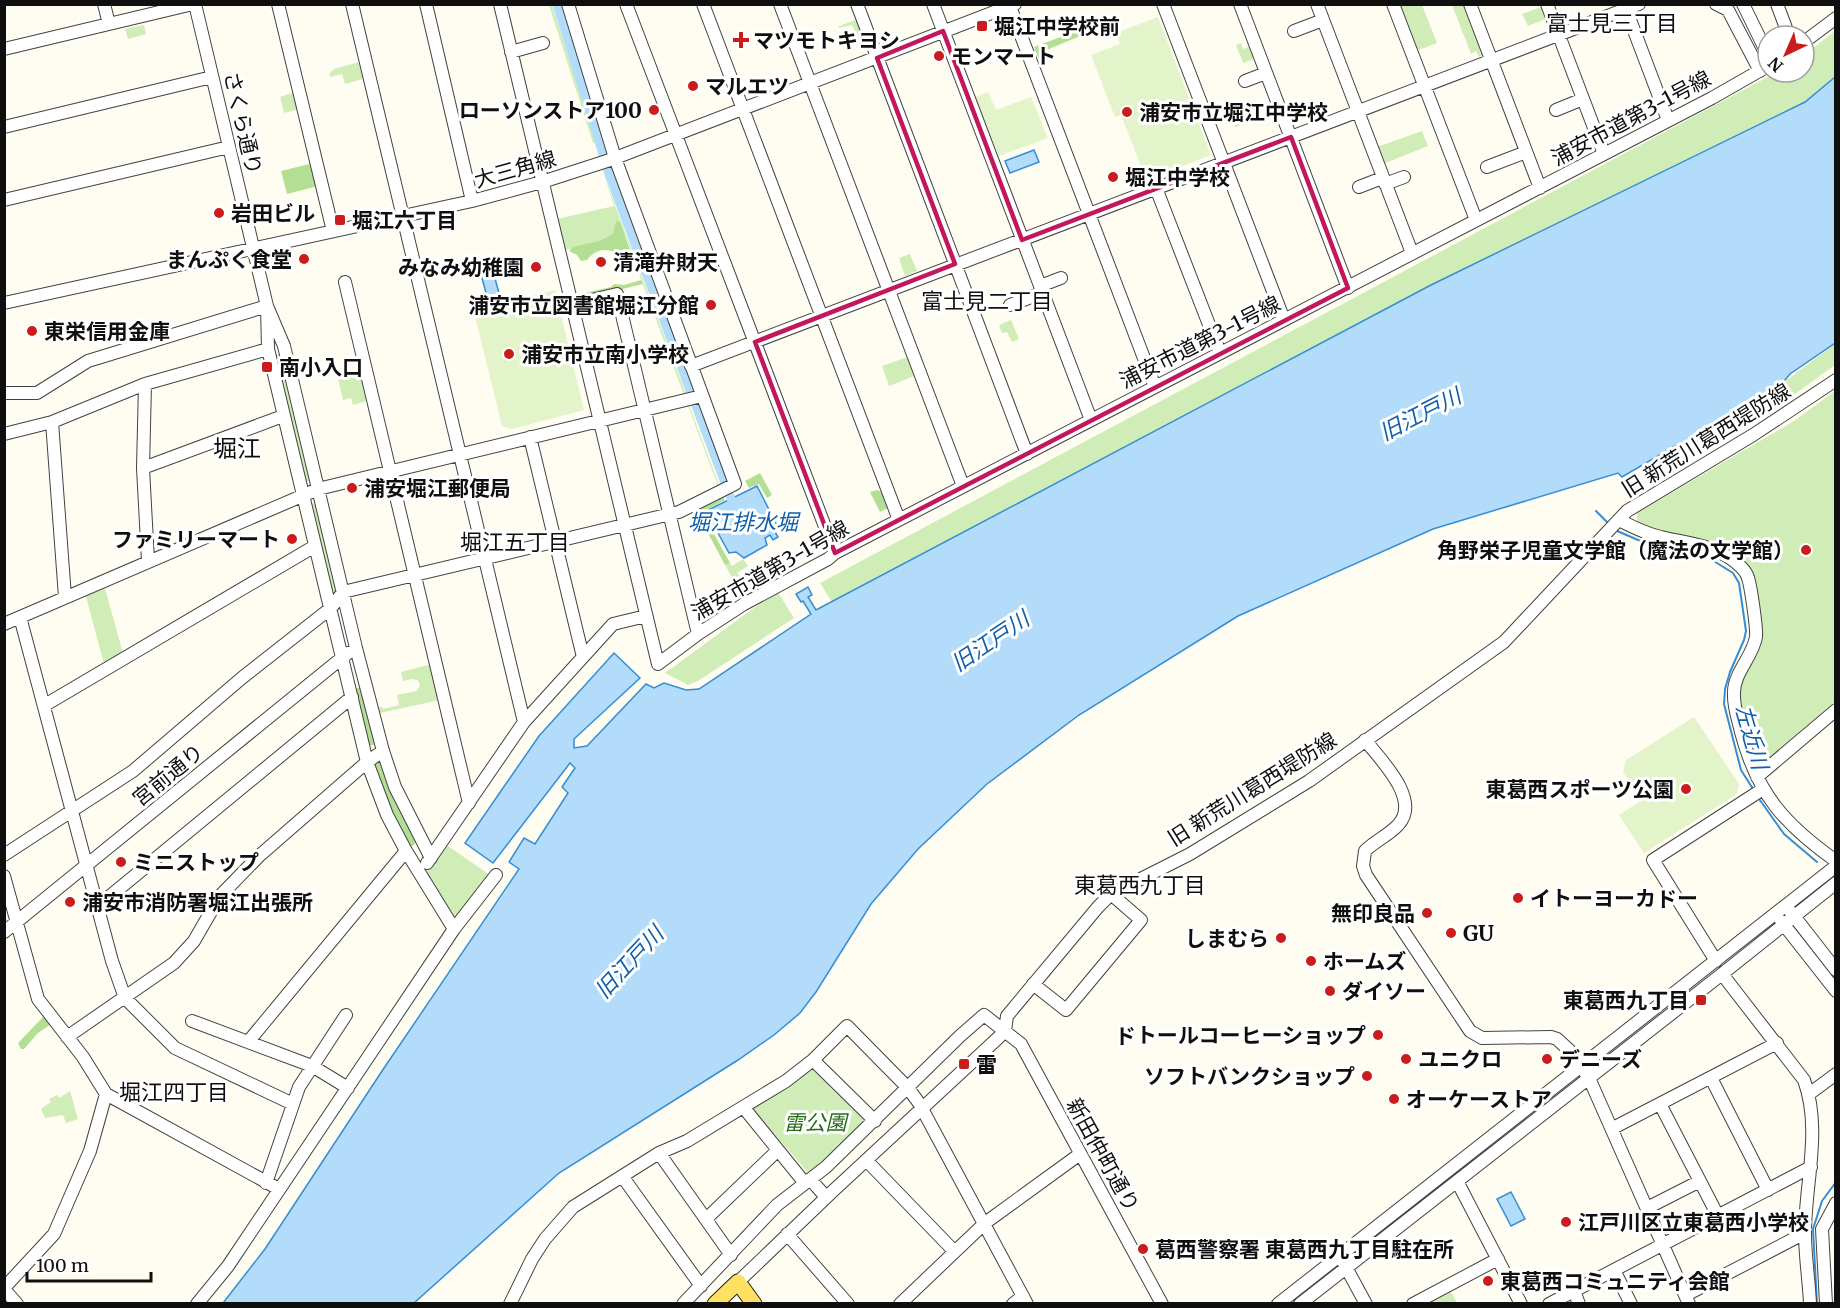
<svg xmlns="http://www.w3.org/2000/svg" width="1840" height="1308" font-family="Merriweather,'Noto Sans JP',serif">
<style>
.green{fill:#d1edb7}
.forest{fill:#b3df95}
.pitch{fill:#e3f3ca}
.water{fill:#b2dcfa;stroke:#338ed6;stroke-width:1.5}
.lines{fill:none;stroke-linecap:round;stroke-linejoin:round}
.stream{stroke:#338ed6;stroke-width:2}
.canal{stroke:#b2dcfa;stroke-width:9}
.minor-casing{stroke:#424242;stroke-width:14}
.major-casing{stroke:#202020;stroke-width:17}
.minor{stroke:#fff;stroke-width:12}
.major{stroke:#ffe061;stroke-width:15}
.marked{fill:none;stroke:#c2185b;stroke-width:4.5;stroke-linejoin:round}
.poi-dot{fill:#c91d1d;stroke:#fff;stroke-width:2}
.labels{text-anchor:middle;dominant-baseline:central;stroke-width:6;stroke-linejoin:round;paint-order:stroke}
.poi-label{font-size:21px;font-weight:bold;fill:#0f0f0f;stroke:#fff;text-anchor:start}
.street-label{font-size:21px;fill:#0f0f0f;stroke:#fff}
.park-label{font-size:21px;font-style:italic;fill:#276c1a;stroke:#fff}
.neighbourhood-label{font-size:22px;fill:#0f0f0f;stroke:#fff}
.water-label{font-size:22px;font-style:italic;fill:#0f5faa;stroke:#fff}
.quarter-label{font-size:24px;fill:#0f0f0f;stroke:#fff}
</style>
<rect width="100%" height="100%" fill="#fffdf1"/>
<path class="green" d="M549,5H552L596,142L593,143Z
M1404,5H1422L1437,43L1416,51L1399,6Z
M1452,5H1463L1483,56L1479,57L1476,51L1471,54Z
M1544,6L1548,18L1528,26L1522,14Z
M856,20L864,40L860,42L852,25L839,28V26Z
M144,25L146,34L128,39L125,29Z
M1835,31V77L1805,102L832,602L820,583L1777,72H1804V55Z
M1241,43L1243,49L1252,46L1256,58L1243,63L1236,45Z
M359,62L363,79L345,84L342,74L330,77L329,74L334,69Z
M295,92L300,109L284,113L280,97Z
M1235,102L1244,124L1235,127L1226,105Z
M1422,131L1428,146L1383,164L1377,147Z
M604,176L686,394L684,395L625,236L565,250L557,219L614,206Z
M910,254L917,271L905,276L899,258Z
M1011,320L1019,339L1012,342L1007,332L1002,333L999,325Z
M1835,344V365L1777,407L1772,399L1788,379Z
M282,353L311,480L306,482L274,355Z
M910,356L917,375L889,386L882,366Z
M363,368L370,400L353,405L351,398L343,400L337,374Z
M1835,391V701L1762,764L1755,765L1739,705V688L1760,637L1747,567L1663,532L1637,525V513L1794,421Z
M687,403L689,405L719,485L718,486Z
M314,503H316L337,590L335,592L332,591L311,505Z
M743,559L748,566L737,573L741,578L744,577L753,594L744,599L725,565L730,563L732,566Z
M104,585L123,653L104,664L85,593Z
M777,591L794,618L698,681L688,685L665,673Z
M432,664L440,700L380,713L379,707H382L383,709L399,705L397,695L416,691L420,686L418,680L412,679L403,681L401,672Z
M445,844L490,875L456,921L426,873Z
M814,1067L868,1121L811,1176L753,1109L755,1104Z
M70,1091L78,1119L66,1123L63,1115L45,1118L41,1109L51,1102L49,1099L57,1095L59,1098Z
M1450,1290L1457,1303H1426Z"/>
<path class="forest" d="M1079,30L1080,35L1078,37L1044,51L1047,59L1040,62L1034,47Z
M313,163L318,186L287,194L281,171Z
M616,221L620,222L633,259L631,260C616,252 601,242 587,260L581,261L577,255L569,251L573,247L599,241L613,234Z
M641,280L643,284L577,300L576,295L611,287L614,284L624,285Z
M760,473L772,495L767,498L759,484L749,488L745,481Z
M877,490L882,492L888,508L880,512L870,492Z
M721,493L725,500L702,512L730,563L725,565L694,507Z
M361,687L377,744L368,746L354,689Z
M379,760H382L416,840L414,845L411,847L407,843L373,770L374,762Z
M44,1016L51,1024L38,1033L24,1049H21L18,1043Z"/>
<path class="pitch" d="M1158,17L1211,155L1173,170L1141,166L1121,115L1115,117L1091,55L1120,44L1116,33Z
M988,92L996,110L1031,97L1048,138L999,156L975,97Z
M555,290L584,410L512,429L502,426L475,316L511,306L510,301Z
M1694,717L1739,784L1737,794L1644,853L1619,815L1642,800L1623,772L1626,760Z"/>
<path class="water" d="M1835,77V343L1790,374L1771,397L1687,446H1675L1622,477L1618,473L1433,529L1238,616L1079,715L987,784L918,849L871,904L816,992L800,1013L774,1035L738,1060L559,1173L414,1303H223L265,1249L382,1071L519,869L509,862L524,838L535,844L568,793L562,787L575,768L570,763L493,863L465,843L539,736L614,653L640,678L574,739V748L587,746L646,684L654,688L664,683L686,690L699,689L811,614L803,601L801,602L796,594L808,587L812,595L808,597L816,610L1431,285L1805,102Z
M1034,150L1039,162L1010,173L1005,161Z
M492,267L500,297L488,300L480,271Z
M757,486L779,529L775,532L778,537L773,540L770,535L765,538L767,545L744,558L736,552L729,553L706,511Z
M1511,1192L1525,1219L1511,1226L1497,1199Z"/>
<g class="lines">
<path class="stream" d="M1596,511L1609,524
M1615,530L1645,543L1704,555L1733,573L1739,583L1746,631L1744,640L1730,672L1725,689L1724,704L1741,770L1753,789
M1757,796L1784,834L1817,862
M1817,1304L1813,1229L1822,1201L1836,1182"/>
<path class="canal" d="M557,4L610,177L731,499"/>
<defs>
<path id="minor" d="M104,4L109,24
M195,4L267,306L284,346L356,648L383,751L395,787L431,858
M278,4L333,231
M352,4L524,722
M426,4L472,201
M500,4L658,664L698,634L744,604L828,559L835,553L1712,98L1768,66
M626,4L835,553
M703,4L899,520
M780,4L963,486
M857,4L1027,454
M933,4L1091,420
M1009,4L1155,387
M1163,4L1284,320
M1240,4L1348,288
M1317,4L1412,253
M1393,4L1476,220
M1470,4L1540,188
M1547,4L1604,154
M1624,4L1668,120
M1716,4L1728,10L1760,71
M1743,4L1768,55
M1777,4L1789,36
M1294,31L1323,20
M1804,42L1836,18
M4,49L193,4
M511,52L543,43
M1245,81L1266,73
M1556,110L1583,99
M4,127L212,77
M1487,167L1526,152
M1385,184L1404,177
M1359,187L1382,178
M1156,188L1220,353
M4,200L229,147
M345,282L469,803
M1040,286L1061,278
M4,303L472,201L542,182L610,160L1015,4
M571,305L617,294L698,634
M1010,305L1042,293
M691,366L1639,4
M145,384L143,468L148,561
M4,393H37L88,361L267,306
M52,422L65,597
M4,434L52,422L145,384L268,349
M530,437L583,657
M143,468L283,416
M1619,520C1633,527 1646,534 1661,537C1690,544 1719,545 1741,567C1744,570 1747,574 1748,578C1751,587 1757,629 1756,637C1753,656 1734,673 1734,692C1733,706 1738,719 1741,732C1757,794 1785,825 1836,861
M20,617L112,961L125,998L175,1048L293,1104
M4,624L318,489L702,396
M45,705L315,546
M1365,740C1380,759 1422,800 1398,825C1389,835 1375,841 1365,851L1363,866L1366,875L1470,1031L1482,1038L1551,1037L1557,1039L1569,1050L1589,1078L1689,1304
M1757,777L1836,710
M4,855L133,771L243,677L331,608L343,592L679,512L735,484L615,158L568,4
M427,863L524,722L613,624L646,616
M4,876L38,999L83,1057L106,1094L90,1151L54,1234L4,1288
M98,906L352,697
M1790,911L1836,970
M1781,921L1836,991
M454,929L496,875
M4,932L348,653
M1716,961L1653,860L1763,789
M1722,974L1804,1080C1822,1129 1805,1183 1805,1233C1805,1257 1809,1280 1810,1304
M1033,984L1066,1010L1141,920L1111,894
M192,1021L312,1066L348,1088
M67,1037L174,963L194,941L220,896L259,856L367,762L383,751
M248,1042L406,851
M813,1060L875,1121
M1711,1078L1768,1190
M106,1094L279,1189
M1809,1094L1836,1074
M1660,1104L1718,1216
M744,1108L804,1182
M1613,1128L1777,1043
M659,1153L731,1255
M866,1160L954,1251
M622,1176L701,1286
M810,1179L826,1197
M1457,1181L1521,1304
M266,1183L299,1087L346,1015
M1647,1208L1700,1181
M706,1219L778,1150
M787,1234L848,1304
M1342,1260L1366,1304
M1614,1270L1631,1304
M738,1282L834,1190L998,1038L1005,1031L1007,1016L1098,907L1111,894L1190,854L1309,781L1504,642L1627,511L1753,435L1836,380
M4,1289L17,1304
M1574,1291L1579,1304
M1686,1295L1805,1233
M197,1304L228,1266L454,929L406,851L387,815L367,762L268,349L267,306
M510,1304L532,1259L545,1239L573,1207L659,1153L687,1141L786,1081L813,1060L847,1026L908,1088L919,1103L1027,1304
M683,1304L777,1205L826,1167L960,1036L984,1015L1021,1044L1162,1304
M900,1304L985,1223L1080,1154
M1013,1304L1023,1296
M1278,1304L1836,866
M1300,1304L1722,974L1836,883
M1413,1304L1498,1259
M1549,1304L1811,1167
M1826,1304L1822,1229L1836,1203"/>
<path id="major" d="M715,1304L738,1282L754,1304"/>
</defs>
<use href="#minor" class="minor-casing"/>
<use href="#major" class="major-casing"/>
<use href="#minor" class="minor"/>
<use href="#major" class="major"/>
</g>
<path class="marked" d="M943,31L1022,240L1291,137L1348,288L835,553L755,342L955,264L877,58Z"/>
<g class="poi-dot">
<rect x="976" y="20" width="12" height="12" rx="3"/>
<path d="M738 31h6v6h6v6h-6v6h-6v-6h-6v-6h6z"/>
<circle cx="939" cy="56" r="6"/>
<circle cx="693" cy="86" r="6"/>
<circle cx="654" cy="110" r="6"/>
<circle cx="1127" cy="112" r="6"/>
<circle cx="1113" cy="177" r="6"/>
<circle cx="219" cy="213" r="6"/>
<rect x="334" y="214" width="12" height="12" rx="3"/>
<circle cx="304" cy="259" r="6"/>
<circle cx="601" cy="262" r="6"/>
<circle cx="536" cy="267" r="6"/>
<circle cx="711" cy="305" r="6"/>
<circle cx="32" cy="331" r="6"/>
<circle cx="509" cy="354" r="6"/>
<rect x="261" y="361" width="12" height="12" rx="3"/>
<circle cx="352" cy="488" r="6"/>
<circle cx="292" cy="539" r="6"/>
<circle cx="1806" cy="550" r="6"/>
<circle cx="1686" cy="789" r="6"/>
<circle cx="121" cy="862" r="6"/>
<circle cx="1518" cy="898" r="6"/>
<circle cx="70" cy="902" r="6"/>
<circle cx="1427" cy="913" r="6"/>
<circle cx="1451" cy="933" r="6"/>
<circle cx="1281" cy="938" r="6"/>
<circle cx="1311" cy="961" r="6"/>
<circle cx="1330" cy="991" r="6"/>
<rect x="1695" y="994" width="12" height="12" rx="3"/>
<circle cx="1378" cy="1035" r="6"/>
<circle cx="1406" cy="1059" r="6"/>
<circle cx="1547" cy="1059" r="6"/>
<rect x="958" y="1058" width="12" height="12" rx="3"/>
<circle cx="1367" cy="1076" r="6"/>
<circle cx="1394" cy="1099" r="6"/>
<circle cx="1566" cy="1222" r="6"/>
<circle cx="1143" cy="1249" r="6"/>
<circle cx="1488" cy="1281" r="6"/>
</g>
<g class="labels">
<g class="poi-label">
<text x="994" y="26">堀江中学校前</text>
<text x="753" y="40">マツモトキヨシ</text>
<text x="951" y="56">モンマート</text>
<text x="705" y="86">マルエツ</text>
<text x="642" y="110" text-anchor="end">ローソンストア100</text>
<text x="1139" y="112">浦安市立堀江中学校</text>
<text x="1125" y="177">堀江中学校</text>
<text x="231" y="213">岩田ビル</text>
<text x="352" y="220">堀江六丁目</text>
<text x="292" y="259" text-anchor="end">まんぷく食堂</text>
<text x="613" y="262">清滝弁財天</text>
<text x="524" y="267" text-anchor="end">みなみ幼稚園</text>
<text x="699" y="305" text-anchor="end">浦安市立図書館堀江分館</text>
<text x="44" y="331">東栄信用金庫</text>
<text x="521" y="354">浦安市立南小学校</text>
<text x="279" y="367">南小入口</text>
<text x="364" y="488">浦安堀江郵便局</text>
<text x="280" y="539" text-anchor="end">ファミリーマート</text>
<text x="1794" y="550" text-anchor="end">角野栄子児童文学館（魔法の文学館）</text>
<text x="1674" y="789" text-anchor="end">東葛西スポーツ公園</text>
<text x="133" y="862">ミニストップ</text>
<text x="1530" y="898">イトーヨーカドー</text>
<text x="82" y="902">浦安市消防署堀江出張所</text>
<text x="1415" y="913" text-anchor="end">無印良品</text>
<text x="1463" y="933">GU</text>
<text x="1269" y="938" text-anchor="end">しまむら</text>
<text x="1323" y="961">ホームズ</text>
<text x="1342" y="991">ダイソー</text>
<text x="1689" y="1000" text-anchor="end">東葛西九丁目</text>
<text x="1366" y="1035" text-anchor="end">ドトールコーヒーショップ</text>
<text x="1418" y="1059">ユニクロ</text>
<text x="1559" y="1059">デニーズ</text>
<text x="976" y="1064">雷</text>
<text x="1355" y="1076" text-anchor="end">ソフトバンクショップ</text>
<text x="1406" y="1099">オーケーストア</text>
<text x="1578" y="1222">江戸川区立東葛西小学校</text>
<text x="1155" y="1249">葛西警察署 東葛西九丁目駐在所</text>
<text x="1500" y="1281">東葛西コミュニティ会館</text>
</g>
<g class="street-label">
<text transform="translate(1631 118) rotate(-28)">浦安市道第3-1号線</text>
<text transform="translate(243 123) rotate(77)">さくら通り</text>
<text transform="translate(515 169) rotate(-16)">大三角線</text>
<text transform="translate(1200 342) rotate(-27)">浦安市道第3-1号線</text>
<text transform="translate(1706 440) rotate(-32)">旧 新荒川葛西堤防線</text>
<text transform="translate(770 570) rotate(-30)">浦安市道第3-1号線</text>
<text transform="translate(168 775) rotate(-39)">宮前通り</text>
<text transform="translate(1252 789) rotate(-32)">旧 新荒川葛西堤防線</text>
<text transform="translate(1103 1155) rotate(61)">新田仲町通り</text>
</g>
<g class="park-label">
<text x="815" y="1122">雷公園</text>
</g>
<g class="neighbourhood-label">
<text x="1612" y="23">富士見三丁目</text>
<text x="987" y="301">富士見二丁目</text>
<text x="515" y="542">堀江五丁目</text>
<text x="1140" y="885">東葛西九丁目</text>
<text x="174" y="1092">堀江四丁目</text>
</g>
<g class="water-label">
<text transform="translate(1420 414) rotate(-27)">旧江戸川</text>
<text x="743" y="522">堀江排水堀</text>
<text transform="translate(990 641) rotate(-34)">旧江戸川</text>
<text transform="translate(1752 737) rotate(74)">左近川</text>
<text transform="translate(629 962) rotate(-47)">旧江戸川</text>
</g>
<g class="quarter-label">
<text x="237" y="448">堀江</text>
</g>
</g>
<rect width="1840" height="1308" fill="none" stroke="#0f0f0f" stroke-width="12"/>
<g transform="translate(1786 54) rotate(224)"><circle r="28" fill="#ffffff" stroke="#9f9f9f" stroke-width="1.5"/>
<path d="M0-4.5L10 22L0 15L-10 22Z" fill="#c91d1d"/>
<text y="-9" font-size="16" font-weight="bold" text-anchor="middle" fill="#0f0f0f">N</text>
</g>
<path d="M27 1272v9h124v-9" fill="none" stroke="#0f0f0f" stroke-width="3"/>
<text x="36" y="1272" font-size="18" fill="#0f0f0f" stroke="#ffffff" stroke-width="4.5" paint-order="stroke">100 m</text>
</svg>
